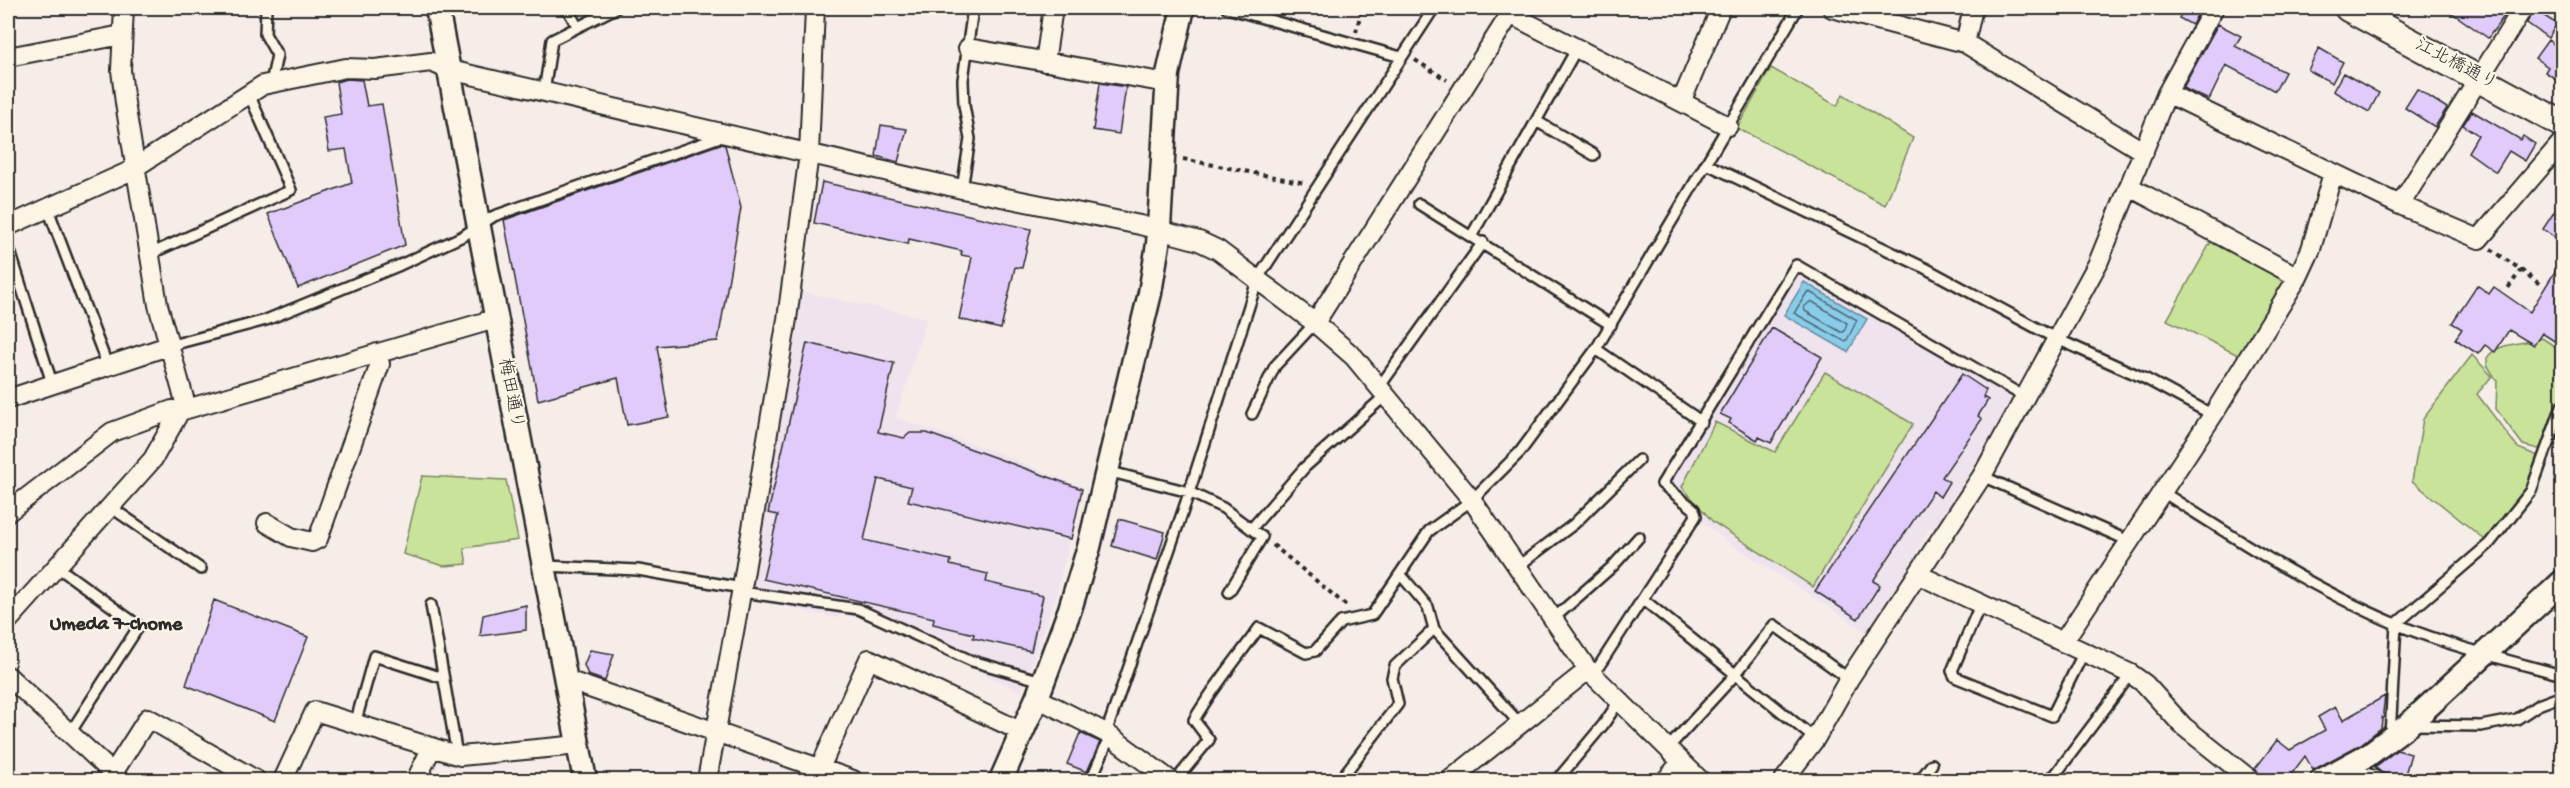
<svg xmlns="http://www.w3.org/2000/svg" width="2570" height="788" font-family="'Gochi Hand','Klee One',sans-serif">
<style>
.built{fill:#efe3ee}
.green{fill:#c9e39a;stroke:#7a8762;stroke-width:1.5}
.water{fill:#88cce9;stroke:#638c9d;stroke-width:1.5}
.lines{fill:none;stroke-linecap:round;stroke-linejoin:round}
.shore{stroke:#506b77;stroke-width:1.5}
.building{fill:#e0cbfb;stroke:#2b2b2b;stroke-width:1.5}
.service-casing{stroke:#2b2b2b;stroke-width:14}
.minor-casing{stroke:#2b2b2b;stroke-width:22}
.tertiary-casing{stroke:#2b2b2b;stroke-width:27}
.secondary-casing{stroke:#2b2b2b;stroke-width:30}
.path{stroke:#2b2b2b;stroke-width:4;stroke-dasharray:4.5 4.5;stroke-linecap:butt}
.service{stroke:#fcf5e5;stroke-width:9}
.minor{stroke:#fcf5e5;stroke-width:18}
.tertiary{stroke:#fcf5e5;stroke-width:22}
.secondary{stroke:#fcf5e5;stroke-width:26}
.labels{text-anchor:middle;dominant-baseline:central;stroke-width:4.5;stroke-linejoin:round;paint-order:stroke}
.street-label{font-size:18px;fill:#2b2b2b;stroke:#fcf5e5}
.neighbourhood-label{font-size:20px;font-weight:bold;fill:#2b2b2b;stroke:#fcf5e5}
</style>
<rect width="100%" height="100%" fill="#f6ede9"/>
<filter id="ink" filterUnits="userSpaceOnUse"><feTurbulence type="fractalNoise" baseFrequency=".0167" numOctaves="2"/><feDisplacementMap in="SourceGraphic" scale="12" xChannelSelector="R" yChannelSelector="G"/><feConvolveMatrix kernelMatrix="1 2 1 2 8 2 1 2 1" color-interpolation-filters="sRGB"/></filter>
<g filter="url(#ink)">
<path class="built" d="M1799,271L2013,396L1983,453L1935,529L1931,527L1916,551L1919,553L1867,632L1726,541L1699,519L1700,508L1670,484Z
M803,292L927,318L896,418L999,453L1083,488L1054,602L1021,692L865,617L841,611L837,618L751,599L778,417Z"/>
<path class="green" d="M1771,68L1837,106L1843,94L1913,138L1885,205L1737,128Z
M2213,238L2287,279L2242,357L2167,320Z
M2542,338L2562,351V398L2544,444L2538,449L2523,445L2496,409L2497,381L2487,365V358C2496,342 2526,344 2542,338Z
M2472,355L2492,376L2477,394L2518,448L2538,456L2529,485L2485,540L2412,481L2423,419Z
M1825,372L1913,424L1813,587L1713,522L1682,487L1715,422L1775,452Z
M422,476L506,480L518,540L464,548L467,564L444,566L403,554Z"/>
<path class="water" d="M1804,282L1867,319L1848,352L1784,315Z"/>
<g class="lines">
<path class="shore" d="M1808,291L1857,320L1846,342L1794,313Z
M1811,301L1847,323L1844,332H1841L1805,311L1804,307Z"/>
</g>
<path class="building" d="M2184,8L2198,13L2192,25L2179,18Z
M2445,8H2510L2488,38Z
M2534,8H2545L2541,14L2557,24L2548,38L2527,23Z
M2218,24L2241,36L2235,46L2285,72L2275,91L2226,65L2209,100L2183,88Z
M2548,40L2559,48L2562,43V83L2545,72L2548,67L2535,58Z
M2319,48L2343,62L2332,83L2308,70Z
M2343,73L2379,93L2369,112L2333,91Z
M347,79L362,80L367,106L382,104L405,245L298,288L268,214L352,183L346,149L329,151L323,117L341,114L336,82Z
M1100,83L1126,87L1119,134L1093,130Z
M2417,89L2447,108L2435,127L2405,108Z
M2472,111L2521,140L2523,136L2535,144L2525,161L2509,151L2496,172L2468,152L2478,135L2463,125Z
M881,125L907,129L898,162L876,156Z
M720,144L725,145L741,208L718,341L657,346L669,417L627,425L618,378L538,400L504,220Z
M822,182L1031,229L1022,268L1015,267L1001,329L959,319L972,257L961,255L962,251L909,239L908,244L814,223Z
M2562,200V243L2543,229Z
M2562,260V346L2542,333L2534,345L2509,330L2495,352L2485,345L2478,354L2455,339L2462,329L2452,323L2477,285L2489,294L2494,287L2530,312Z
M1772,328L1822,357L1771,443L1759,437L1757,440L1729,423L1731,419L1720,414Z
M807,343L894,363L878,432L904,438L910,433H927L1082,489L1071,539L908,501L912,487L878,479L864,540L951,560L950,565L988,574L986,582L1043,596L1031,651L973,638L974,634L933,624L934,618L763,579L778,515L768,513Z
M1962,374L1986,390L1983,397L1988,400L1978,416L1982,419L1942,477L1949,482L1940,497L1933,491L1873,581L1880,585L1858,619L1815,591Z
M1119,519L1165,532L1157,560L1112,546Z
M214,600L308,637L275,721L186,685Z
M526,605V630L480,636L483,615Z
M590,650L614,654L605,681L588,675L584,665Z
M2385,696L2381,728L2361,744L2313,770L2305,756L2287,780H2267L2255,769L2277,740L2290,750L2325,730L2318,717L2335,707L2343,720Z
M1080,733L1100,742L1087,772L1067,764Z
M2397,750L2411,754L2404,778L2382,773L2375,767Z"/>
<g class="lines">
<defs>
<path id="service" d="M266,8L265,34L277,55L271,83
M567,8L577,26
M1227,8L1401,57
M544,92L552,40L616,8
M1538,122L1594,155
M1707,164L1925,268L2055,338L2146,379L2213,415
M962,189L970,139L964,105L963,80L973,8
M1419,204L1611,325
M48,209L108,367
M1472,235L1577,48
M8,245L53,386
M150,254L291,190L249,94
M168,346L266,320L400,265L463,236L494,216L723,136
M1596,349L1702,422
M1380,386L1483,242
M1252,414L1275,366L1315,323
M1107,471L1189,492L1223,508L1262,537L1229,592
M1982,476L2129,541
M2161,491C2236,539 2313,589 2396,624C2449,646 2507,660 2562,675
M109,506L201,569
M1251,529L1305,467L1387,394
M56,566L139,626L70,733
M545,566L638,570L742,588
M1517,567L1574,524L1639,460
M1401,575L1428,607L1434,629L1520,724
M742,592L858,609L972,661L1042,681
M1644,600L1815,739
M431,605L457,755
M1980,605L1952,671L1955,677L2052,716L2084,652
M1553,619L1613,566L1639,537
M1588,670L1599,666L1696,516L1694,509L1662,484L1796,265L2025,397
M355,724L374,656L443,678
M2413,725L2481,726L2517,719L2538,705L2562,696
M1106,733L1186,502L1258,278L1434,8
M2390,736L2396,624L2489,544L2531,491L2562,406
M1667,749L1735,675L1774,625L1849,679
M1091,780L1110,736
M1176,780L1209,740L1194,720C1213,687 1237,659 1259,628L1306,653L1315,651L1341,622L1372,615L1429,531L1472,500L1520,452L1596,349L1798,8
M1340,780L1398,704L1392,678L1395,666L1434,629
M1557,780L1603,725L1620,700
M1920,780L1932,764
M2045,780L2055,775L2131,674"/>
<path id="minor" d="M124,8L121,70L125,103L158,305L187,409
M1832,8L1965,43L2144,152
M1510,14L1728,126
M1965,43L1973,8
M968,48L1167,83
M8,57L122,35
M1045,62L1053,8
M2167,93L2400,205L2479,239L2562,142
M1682,100L1721,8
M2130,187L2298,277
M2400,205L2523,8
M8,226L128,172L263,85L346,68L375,69L431,62L450,70L962,189L1140,225L1199,241L1218,250L1315,323L1354,357L1472,500L1588,670L1700,780
M1315,323L1514,8
M8,399L168,346
M8,512L112,432L172,410L180,411L495,319
M267,523L291,537L312,542L318,539L380,364L377,353
M1919,575L2131,674L2145,684L2183,726L2251,780
M8,621L153,459L180,411
M2063,642L2213,415L2298,277L2311,249L2333,173
M8,676L117,777
M567,680L853,780
M1037,698L1106,733L1170,780
M820,768L869,659L1022,732
M2340,771L2374,780
M113,773L148,718L256,780
M283,780L315,711L460,756L579,745
M416,780L432,747
M707,780L742,588L787,319L809,154L815,8
M1450,780L1588,670
M1666,780L1681,762
M1784,780L1815,739L1849,679L1982,476L2098,263L2167,93L2214,8"/>
<path id="tertiary" d="M437,8L585,780
M1001,780L1037,698L1070,609L1089,547L1107,471L1150,293L1158,244L1168,74L1183,8
M2322,780L2368,755L2408,725L2562,582"/>
<path id="secondary" d="M2348,8L2562,124"/>
</defs>
<use href="#service" class="service-casing"/>
<use href="#minor" class="minor-casing"/>
<use href="#tertiary" class="tertiary-casing"/>
<use href="#secondary" class="secondary-casing"/>
<path class="path" d="M1356,32L1362,8
M1415,60L1447,80
M1183,159L1305,183
M2491,249L2521,270L2506,291
M2521,270L2541,285
M1273,545L1348,607"/>
<use href="#service" class="service"/>
<use href="#minor" class="minor"/>
<use href="#tertiary" class="tertiary"/>
<use href="#secondary" class="secondary"/>
</g>
</g>
<g class="labels">
<g class="street-label">
<text transform="translate(2456 65) rotate(28)">江北橋通り</text>
<text transform="translate(510 394) rotate(79)">梅田通り</text>
</g>
<g class="neighbourhood-label">
<text x="116" y="625">Umeda 7-chome</text>
</g>
</g>
<rect width="2570" height="788" fill="none" stroke="#fcf5e5" stroke-width="30"/>
<rect x="15" y="15" width="2540" height="758" fill="none" stroke="#2b2b2b" stroke-width="2" filter="url(#ink)"/>
</svg>
